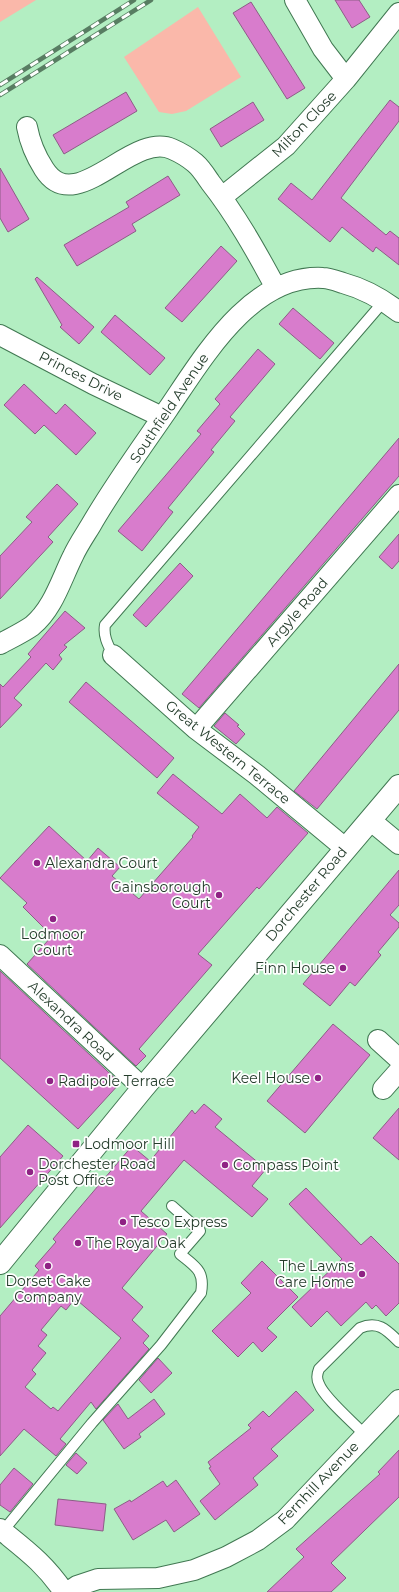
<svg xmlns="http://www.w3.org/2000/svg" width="399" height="1592" font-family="Montserrat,sans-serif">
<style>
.green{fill:#fab8aa}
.building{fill:#d87ccc;stroke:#8d5d86;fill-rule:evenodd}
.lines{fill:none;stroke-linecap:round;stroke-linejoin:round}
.lane-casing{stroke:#417852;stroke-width:12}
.street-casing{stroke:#417852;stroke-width:22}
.secondary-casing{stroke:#417852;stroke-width:24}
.lane{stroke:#fff;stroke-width:10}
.street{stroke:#fff;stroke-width:20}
.secondary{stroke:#fff;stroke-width:22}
.rail-casing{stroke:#587d62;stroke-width:4.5}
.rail{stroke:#fefefe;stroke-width:3;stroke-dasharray:9;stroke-linecap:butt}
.poi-dot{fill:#8f2284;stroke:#fefefe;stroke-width:1.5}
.labels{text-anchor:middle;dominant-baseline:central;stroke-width:3.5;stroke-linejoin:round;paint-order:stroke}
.street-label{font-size:14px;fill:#243c2b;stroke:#fefefe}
.poi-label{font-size:14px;fill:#243c2b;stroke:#fefefe;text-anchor:start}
</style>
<rect width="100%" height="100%" fill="#b3eec2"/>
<path class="green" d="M0,0H36L0,22Z
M198,7L241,77L186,111L172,114L159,112L124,57Z"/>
<path class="building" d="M335,0H359L370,17L352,28Z
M251,2L305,88L287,99L233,13Z
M126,92L137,111L64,154L53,135Z
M390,100L399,107V121L341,198L386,235L390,231L399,238V265L376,247L373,252L342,227L330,242L278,199L291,183L312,200Z
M253,102L264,120L221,147L210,129Z
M0,168L29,219L8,232L0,218Z
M168,176L180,195L132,224L136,231L77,266L64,245L129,207L126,202Z
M221,246L237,261L182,322L165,308Z
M37,277L94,327L79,344L60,327L62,325L35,279Z
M293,308L334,343L320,359L279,324Z
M115,315L165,358L150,375L101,332Z
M258,349L275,364L230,417L235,421L211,450L214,452L168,508L173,512L142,551L118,531L201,434L197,431L220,404L215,399Z
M24,384L56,414L65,404L96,433L76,455L44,425L35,434L4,405Z
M399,438V476L199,708L182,694Z
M57,484L78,504L48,537L53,542L0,599V556L32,522L26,517Z
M399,534V561L392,569L379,557Z
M180,563L193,576L146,627L133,615Z
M65,611L85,628L64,645L67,647L59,655L62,659L53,670L46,663L14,698L22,705L0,728V684L3,687L31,657L28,654Z
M399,664V710L317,809L294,791Z
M86,682L174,758L157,778L69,702Z
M225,713L239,725L237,726L245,734L236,744L214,726Z
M173,774L222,814L240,794L267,818L277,807L308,833L259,889L257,887L198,954L212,965L139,1049L146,1056L136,1066L27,964L52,936L23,907L27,903L0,878L49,826L87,861L98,848L120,867L112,876L139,899L193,837L192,836L199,827L157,793Z
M399,870V905L390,915L399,923V927L378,952L381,955L355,986L350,982L330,1006L303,984Z
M0,971L120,1083L78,1129L0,1058Z
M333,1024L370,1055L305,1133L267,1101Z
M204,1104L222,1119L215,1127L266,1169L252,1186L268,1199L252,1217L184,1160L141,1211L167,1234L122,1288L143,1307L132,1320L149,1336L143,1343L149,1349L96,1409L91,1402L60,1439L66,1444L56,1456L24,1429L0,1456V1316L39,1270L35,1266L56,1242L53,1239L132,1146L150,1161L192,1110L195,1114ZM74,1300L76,1302L78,1301L121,1338L58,1411L53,1407L51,1409L25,1387L36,1374L32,1370L46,1353L38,1346L47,1335L41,1330L61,1306L66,1310Z
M399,1108V1160L373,1138Z
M28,1125L63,1156L0,1228V1157Z
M306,1188L361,1245L371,1236L399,1264V1303L386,1316L376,1305L372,1309L366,1302L341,1326L327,1311L311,1327L292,1307L342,1259L289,1204Z
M262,1261L298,1297L267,1328L277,1337L262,1352L253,1342L238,1357L212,1331L251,1293L241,1283Z
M158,1358L172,1373L151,1393L139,1380Z
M296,1391L314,1410L271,1449L278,1456L253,1478L258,1485L215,1520L200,1501L220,1484L209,1468L211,1467L208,1462L251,1428L248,1425L263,1411L269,1417Z
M154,1399L165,1414L139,1434L141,1437L124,1449L103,1420L118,1404L128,1419Z
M399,1450V1497L331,1563L346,1578L331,1592H267L304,1557L296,1549L380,1474L378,1472Z
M76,1453L87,1463L77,1474L66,1465Z
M14,1468L33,1484L10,1512L0,1505V1485Z
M176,1480L200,1514L174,1532L166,1520L133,1540L114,1509L130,1500L131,1502L163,1481L167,1487Z
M58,1499L106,1504L103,1531L55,1525Z"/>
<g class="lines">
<defs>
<path id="lane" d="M113,655C108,645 103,636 105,625L384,301
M365,1435C354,1423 324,1398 319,1384C316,1378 317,1374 319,1369L360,1328C378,1320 387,1330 399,1342
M3,1531L92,1423L161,1345L201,1293C205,1271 196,1267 180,1254L200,1231L172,1206"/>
<path id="street" d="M295,0L323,49L346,79
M27,127C30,143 35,155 44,169C76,219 131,131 172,149C179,152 189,158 195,163C201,168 206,176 210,182C236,215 256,251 276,288
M222,197L286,146L346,79L399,13
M0,335L93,384L162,417
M0,644C11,638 22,633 32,626C53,609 61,580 73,556C78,545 85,535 91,525C114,485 142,447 168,409C203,358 251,274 323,278C329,278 337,281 343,283C365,289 381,298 399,312
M113,655L196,729L257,775L345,848
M196,729L399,495
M370,820L399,844
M0,955L143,1088
M378,1040L399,1059
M383,1089L399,1071
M0,1529C27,1551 44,1563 64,1592
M68,1592L77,1586L98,1579L158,1578L194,1570L226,1557L258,1540L285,1520L399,1400"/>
<path id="secondary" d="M0,1263L143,1088L399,786"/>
</defs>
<use href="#lane" class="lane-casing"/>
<use href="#street" class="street-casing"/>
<use href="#secondary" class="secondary-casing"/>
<use href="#lane" class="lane"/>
<use href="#street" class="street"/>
<use href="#secondary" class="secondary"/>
<defs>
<path id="rail" d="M0,85L134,0
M0,95L151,0"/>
</defs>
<use href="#rail" class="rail-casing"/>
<use href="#rail" class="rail"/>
</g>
<g class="poi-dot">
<circle cx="37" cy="863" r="4"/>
<circle cx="219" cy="895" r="4"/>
<circle cx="53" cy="919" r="4"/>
<circle cx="343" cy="968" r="4"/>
<circle cx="318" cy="1078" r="4"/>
<circle cx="50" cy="1081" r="4"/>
<rect x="72" y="1140" width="8" height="8" rx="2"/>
<circle cx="225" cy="1165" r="4"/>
<circle cx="30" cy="1172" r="4"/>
<circle cx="123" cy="1222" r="4"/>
<circle cx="78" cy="1243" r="4"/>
<circle cx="48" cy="1266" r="4"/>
<circle cx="362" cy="1274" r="4"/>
</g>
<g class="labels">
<g class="street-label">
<text transform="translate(304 124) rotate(-46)">Milton Close</text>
<text transform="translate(81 376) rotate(27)">Princes Drive</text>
<text transform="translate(169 408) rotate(-56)">Southfield Avenue</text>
<text transform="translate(297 612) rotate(-49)">Argyle Road</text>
<text transform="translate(228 752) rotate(39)">Great Western Terrace</text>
<text transform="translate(306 894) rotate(-50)">Dorchester Road</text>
<text transform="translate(71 1021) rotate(43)">Alexandra Road</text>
<text transform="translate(318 1483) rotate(-46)">Fernhill Avenue</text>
</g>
<g class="poi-label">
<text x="45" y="863">Alexandra Court</text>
<text x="211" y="887" text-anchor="end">Gainsborough<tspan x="211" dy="16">Court</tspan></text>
<text x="53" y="934" text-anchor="middle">Lodmoor<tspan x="53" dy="16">Court</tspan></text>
<text x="335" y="968" text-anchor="end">Finn House</text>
<text x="310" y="1078" text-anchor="end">Keel House</text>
<text x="58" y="1081">Radipole Terrace</text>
<text x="84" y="1144">Lodmoor Hill</text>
<text x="38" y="1164">Dorchester Road<tspan x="38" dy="16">Post Office</tspan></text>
<text x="233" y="1165">Compass Point</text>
<text x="131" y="1222">Tesco Express</text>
<text x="86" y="1243">The Royal Oak</text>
<text x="354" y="1266" text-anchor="end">The Lawns<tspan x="354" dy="16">Care Home</tspan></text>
<text x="48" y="1281" text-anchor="middle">Dorset Cake<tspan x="48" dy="16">Company</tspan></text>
</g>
</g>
</svg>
